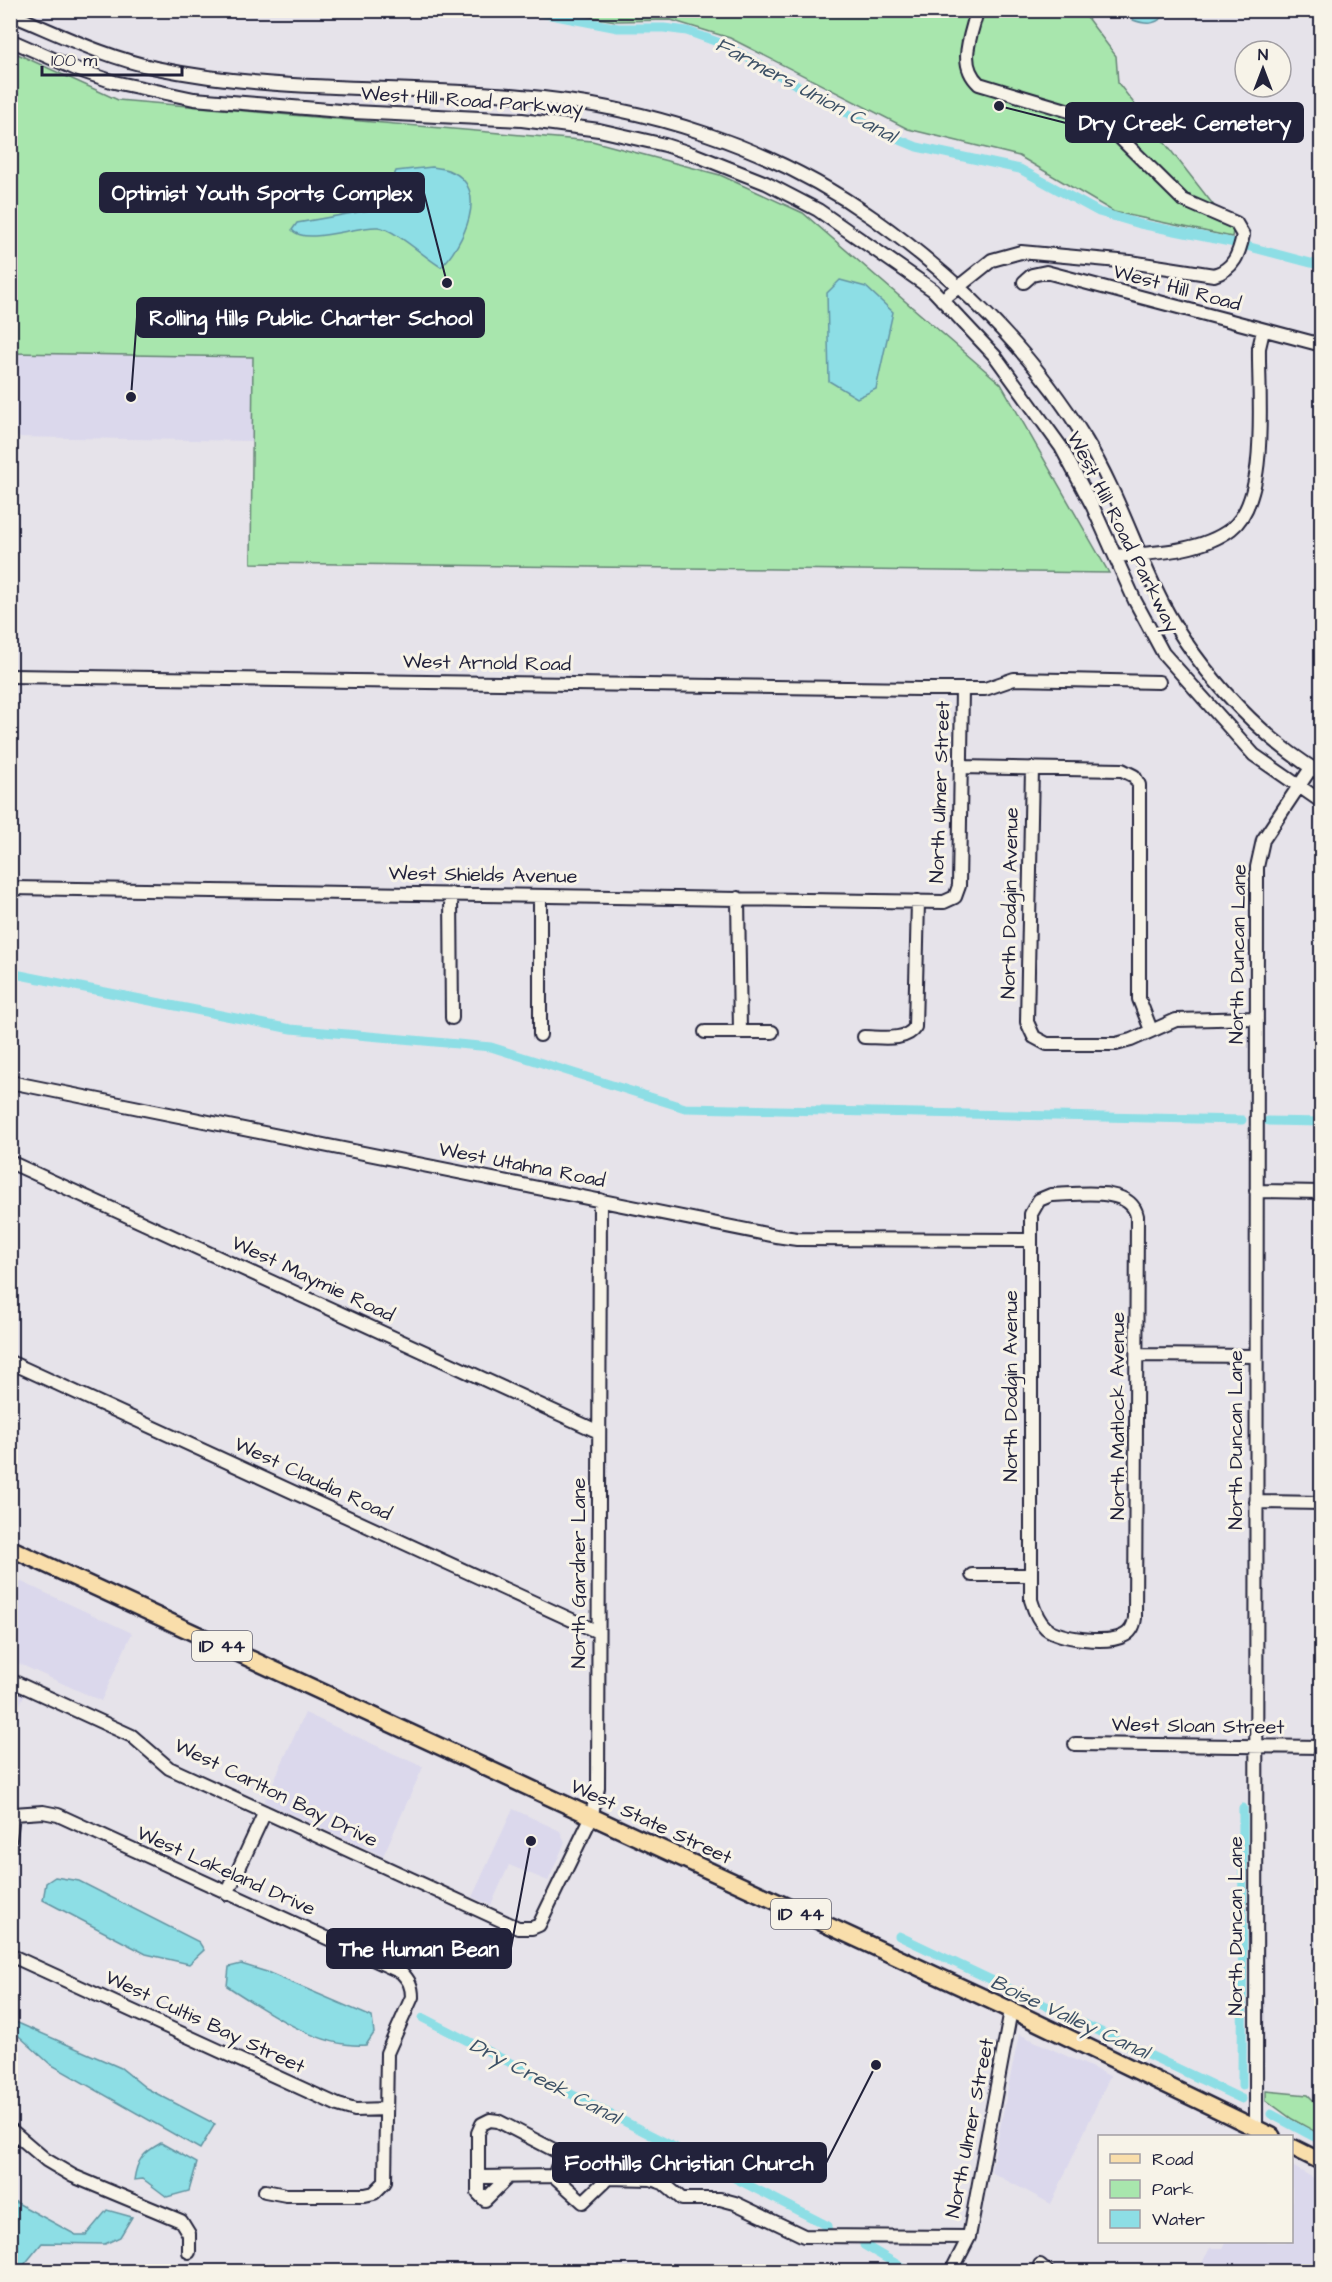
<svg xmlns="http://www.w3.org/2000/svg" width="1332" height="2282" font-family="'Architects Daughter',sans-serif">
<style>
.built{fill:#dbd8ec}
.green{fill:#a8e6ad;stroke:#658474;stroke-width:1.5}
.water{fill:#8ddee5;stroke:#6293a1;stroke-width:1.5}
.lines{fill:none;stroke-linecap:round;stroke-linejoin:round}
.canal{stroke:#8ddee5;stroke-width:9}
.minor-casing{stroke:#22223b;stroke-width:16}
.major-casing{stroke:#22223b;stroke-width:20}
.minor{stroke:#f7f3e8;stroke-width:12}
.major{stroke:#f9deab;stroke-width:15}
.labels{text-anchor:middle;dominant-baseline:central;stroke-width:6;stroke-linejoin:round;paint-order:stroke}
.shield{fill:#f7f3e8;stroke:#62616f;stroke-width:1.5}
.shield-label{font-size:18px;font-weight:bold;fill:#22223b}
.street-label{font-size:20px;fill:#22223b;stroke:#f7f3e8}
.water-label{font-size:21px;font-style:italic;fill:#3d5166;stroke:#f7f3e8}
.leader{fill:none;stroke:#22223b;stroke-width:2}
.callout-dot{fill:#22223b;stroke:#f7f3e8;stroke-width:2}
.callout{fill:#22223b;stroke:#22223b;stroke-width:2}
.callout-label{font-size:21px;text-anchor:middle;font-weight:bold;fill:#fff}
</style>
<rect width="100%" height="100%" fill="#e6e3ea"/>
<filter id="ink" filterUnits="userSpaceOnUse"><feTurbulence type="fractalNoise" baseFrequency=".0167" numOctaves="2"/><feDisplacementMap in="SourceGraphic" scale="12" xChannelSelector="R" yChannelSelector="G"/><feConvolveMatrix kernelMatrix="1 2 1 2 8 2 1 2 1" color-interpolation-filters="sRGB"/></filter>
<g filter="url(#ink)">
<path class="built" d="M11,353L253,357L252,441L11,437Z
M11,1577L132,1633L101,1701L11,1660Z
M11,1689L24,1695L11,1726Z
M305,1713L423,1767L383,1856L264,1802Z
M513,1809L560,1831L565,1842L548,1881L509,1865L491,1905L472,1897Z
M1019,2034L1110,2076L1051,2204L991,2172Z
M1292,2166L1321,2182V2271H1198L1210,2248H1223L1226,2242H1292Z"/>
<path class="green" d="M554,11H1082L1116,56L1118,83L1233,230L1232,237L1114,212L1019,156L908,129L730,38L671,20L616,21Z
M11,51L118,100L592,141L720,175L803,213L1001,384L1109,573L251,563L253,357L11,353Z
M1266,2091L1308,2095L1321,2108V2135L1292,2119L1266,2100Z"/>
<path class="water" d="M1127,11V10L1169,11C1158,24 1149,26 1133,20Z
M432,167C437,168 445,168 450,171C492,187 462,247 441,267C424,257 395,229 378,227C359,225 305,246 292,230L297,223L381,208L396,171Z
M840,280L866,287L893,312L876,389L857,398L829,381L827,293Z
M55,1877L79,1881L199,1942L204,1950L189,1964L146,1954L43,1900L46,1883Z
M241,1964L267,1972L372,2017L374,2033L366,2045C319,2049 266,2011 227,1986L229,1967Z
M11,2020L121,2068L146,2088L215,2124L200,2149L50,2064L11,2029Z
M161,2143L197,2163L189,2191L167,2197L143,2179L134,2180C137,2159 143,2153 161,2143Z
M10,2199L76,2235H86L107,2210L132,2217L120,2237L105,2244L42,2243L19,2271H11Z"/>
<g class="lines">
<path class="canal" d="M525,10L618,28H664L687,31L723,44L883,133L917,147L1020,169L1099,212L1140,224L1235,243L1322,266
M10,973L291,1029L491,1047L685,1108L1242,1120
M1268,1121L1322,1122
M899,1936L1242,2099
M423,2018L828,2226
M1242,2086L1243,1808
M1271,2114L1322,2141
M864,2245L910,2272"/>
<defs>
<path id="minor" d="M10,14C59,34 104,57 156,68C275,93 400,85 522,96C645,106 772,146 873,218C957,278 1032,351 1086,440C1114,486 1132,539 1155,588C1188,659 1254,734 1322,774
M10,40L76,69L114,82L194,99L353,112L522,120L599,130L665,145L693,154L766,183L818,210L933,290L995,356L1061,447L1093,507L1135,601L1163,653L1254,755L1322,802
M1024,282L1032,275L1046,272L1322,345
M942,300L992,260L1021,252L1130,262L1214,275C1234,269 1239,254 1243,235L1236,223L1183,200L1103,121L979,84C957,64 971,36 977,11
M1116,556C1153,553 1201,552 1231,529C1270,499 1258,393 1259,348L1263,331
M10,676L920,689H985L1014,679L1159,682
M961,767L1122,770L1134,776L1139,785V999L1151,1030
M1032,768L1027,1022L1034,1037L1047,1044H1116L1131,1040L1176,1020L1256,1018
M10,888L944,902L955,897L959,886L962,689
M451,894L452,1018
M738,898L740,1032
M705,1032H772
M540,1035V896
M864,1037C880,1037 906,1042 915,1027L918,901
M10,1082L776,1236L797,1239L1031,1240
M10,1162L599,1432
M1256,1191L1322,1192
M1051,1195C1076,1195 1131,1185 1137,1216L1135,1618C1134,1626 1130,1633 1123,1636C1107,1644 1060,1639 1046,1628C1038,1621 1034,1610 1031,1600V1214L1039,1200Z
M1138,1355L1256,1356
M10,1362L598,1632
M1256,1502L1322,1503
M972,1575H1030
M10,1680L132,1736L169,1768L518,1928H532L539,1925L591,1818L598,1788L600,1200
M1075,1744L1322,1747
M10,1839L13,1814L43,1812L58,1815L401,1972C409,1980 412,1986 412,1997L387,2053L385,2182L374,2193L365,2195H286L265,2191
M227,1894L265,1812
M10,1955L338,2105L355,2110L386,2109
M1256,2128L1257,867L1263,840L1311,768
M10,2129L46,2160L73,2176L181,2221L189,2234V2252
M554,2176L583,2202L608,2178
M479,2177L554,2176L562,2154
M508,2177L485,2200L478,2193V2133L482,2124L490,2120L498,2121L608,2178L651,2179L663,2183L682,2199H720L735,2203L804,2236L969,2237
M1040,2265L1048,2272
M951,2272L969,2237L1011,2010"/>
<path id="major" d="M10,1548L1011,2010L1272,2136
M1292,2147L1322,2162"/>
</defs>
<use href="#minor" class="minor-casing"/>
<use href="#major" class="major-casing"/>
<use href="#minor" class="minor"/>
<use href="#major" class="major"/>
</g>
</g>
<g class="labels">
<g class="shield">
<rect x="192" y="1631" width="60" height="30" rx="4.5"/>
<rect x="771" y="1899" width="60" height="30" rx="4.5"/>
</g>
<g class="shield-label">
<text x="222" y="1646">ID 44</text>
<text x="801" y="1914">ID 44</text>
</g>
<g class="street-label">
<text transform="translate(472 101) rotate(4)">West Hill Road Parkway</text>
<text transform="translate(1177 288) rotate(15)">West Hill Road</text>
<text transform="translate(1123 532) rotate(63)">West Hill Road Parkway</text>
<text transform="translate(487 663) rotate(1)">West Arnold Road</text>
<text transform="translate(940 792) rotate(-88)">North Ulmer Street</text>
<text transform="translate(483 875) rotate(1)">West Shields Avenue</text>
<text transform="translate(1010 903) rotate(-89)">North Dodgin Avenue</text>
<text transform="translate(1238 954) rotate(-89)">North Duncan Lane</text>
<text transform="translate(522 1165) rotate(11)">West Utahna Road</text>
<text transform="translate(313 1279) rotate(25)">West Maymie Road</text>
<text transform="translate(1011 1386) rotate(-90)">North Dodgin Avenue</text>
<text transform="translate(1118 1416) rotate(-90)">North Matlock Avenue</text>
<text transform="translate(1236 1440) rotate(-90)">North Duncan Lane</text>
<text transform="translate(313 1479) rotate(25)">West Claudia Road</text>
<text transform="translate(579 1573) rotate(-90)">North Gardner Lane</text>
<text transform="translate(1198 1726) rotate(1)">West Sloan Street</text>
<text transform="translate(276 1793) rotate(26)">West Carlton Bay Drive</text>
<text transform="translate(651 1822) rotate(25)">West State Street</text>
<text transform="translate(226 1871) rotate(24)">West Lakeland Drive</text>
<text transform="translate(1236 1926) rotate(-90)">North Duncan Lane</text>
<text transform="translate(205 2022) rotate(25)">West Cultis Bay Street</text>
<text transform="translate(970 2128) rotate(-79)">North Ulmer Street</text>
</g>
<g class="water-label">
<text transform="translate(806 90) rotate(28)">Farmers Union Canal</text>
<text transform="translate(1070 2017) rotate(25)">Boise Valley Canal</text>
<text transform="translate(545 2081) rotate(27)">Dry Creek Canal</text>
</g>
</g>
<path class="leader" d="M999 106L1066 123M447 283L424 193M131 397L137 317M531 1841L511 1948M876 2065L826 2163"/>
<g class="callout-dot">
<circle cx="999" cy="106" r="6"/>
<circle cx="447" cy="283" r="6"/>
<circle cx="131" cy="397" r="6"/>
<circle cx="531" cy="1841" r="6"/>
<circle cx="876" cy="2065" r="6"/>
</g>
<g class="callout">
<rect x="1066" y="103" width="237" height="39" rx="6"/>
<rect x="100" y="173" width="324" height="39" rx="6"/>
<rect x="137" y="298" width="347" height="39" rx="6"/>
<rect x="327" y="1929" width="184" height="39" rx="6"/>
<rect x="553" y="2143" width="273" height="39" rx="6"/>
</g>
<g class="callout-label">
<text x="1185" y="130">Dry Creek Cemetery</text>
<text x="262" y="200">Optimist Youth Sports Complex</text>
<text x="311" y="325">Rolling Hills Public Charter School</text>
<text x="419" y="1956">The Human Bean</text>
<text x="689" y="2170">Foothills Christian Church</text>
</g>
<rect width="1332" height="2282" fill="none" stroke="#f7f3e8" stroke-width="36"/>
<rect x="18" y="18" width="1296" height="2246" fill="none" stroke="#22223b" stroke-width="2" filter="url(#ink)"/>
<rect x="1098" y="2135" width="195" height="108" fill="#f7f3e8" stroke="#a29fa3" stroke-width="1.5"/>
<rect x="1110" y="2154" width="30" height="9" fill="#f9deab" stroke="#a29fa3" stroke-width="1.5"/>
<text x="1152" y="2165" font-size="18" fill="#22223b">Road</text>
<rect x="1110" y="2180" width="30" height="18" fill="#a8e6ad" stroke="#a29fa3" stroke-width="1.5"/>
<text x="1152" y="2195" font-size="18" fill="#22223b">Park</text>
<rect x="1110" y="2210" width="30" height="18" fill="#8ddee5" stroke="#a29fa3" stroke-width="1.5"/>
<text x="1152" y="2225" font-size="18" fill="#22223b">Water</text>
<g transform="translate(1263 69)"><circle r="28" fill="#f7f3e8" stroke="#a29fa3" stroke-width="1.5"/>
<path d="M0-4.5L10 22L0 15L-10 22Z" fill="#22223b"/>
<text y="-9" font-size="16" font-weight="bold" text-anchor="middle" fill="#22223b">N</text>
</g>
<path d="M42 66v9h140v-9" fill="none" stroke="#22223b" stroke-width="3"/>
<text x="51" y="66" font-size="18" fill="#22223b" stroke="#f7f3e8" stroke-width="4.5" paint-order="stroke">100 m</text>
</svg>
